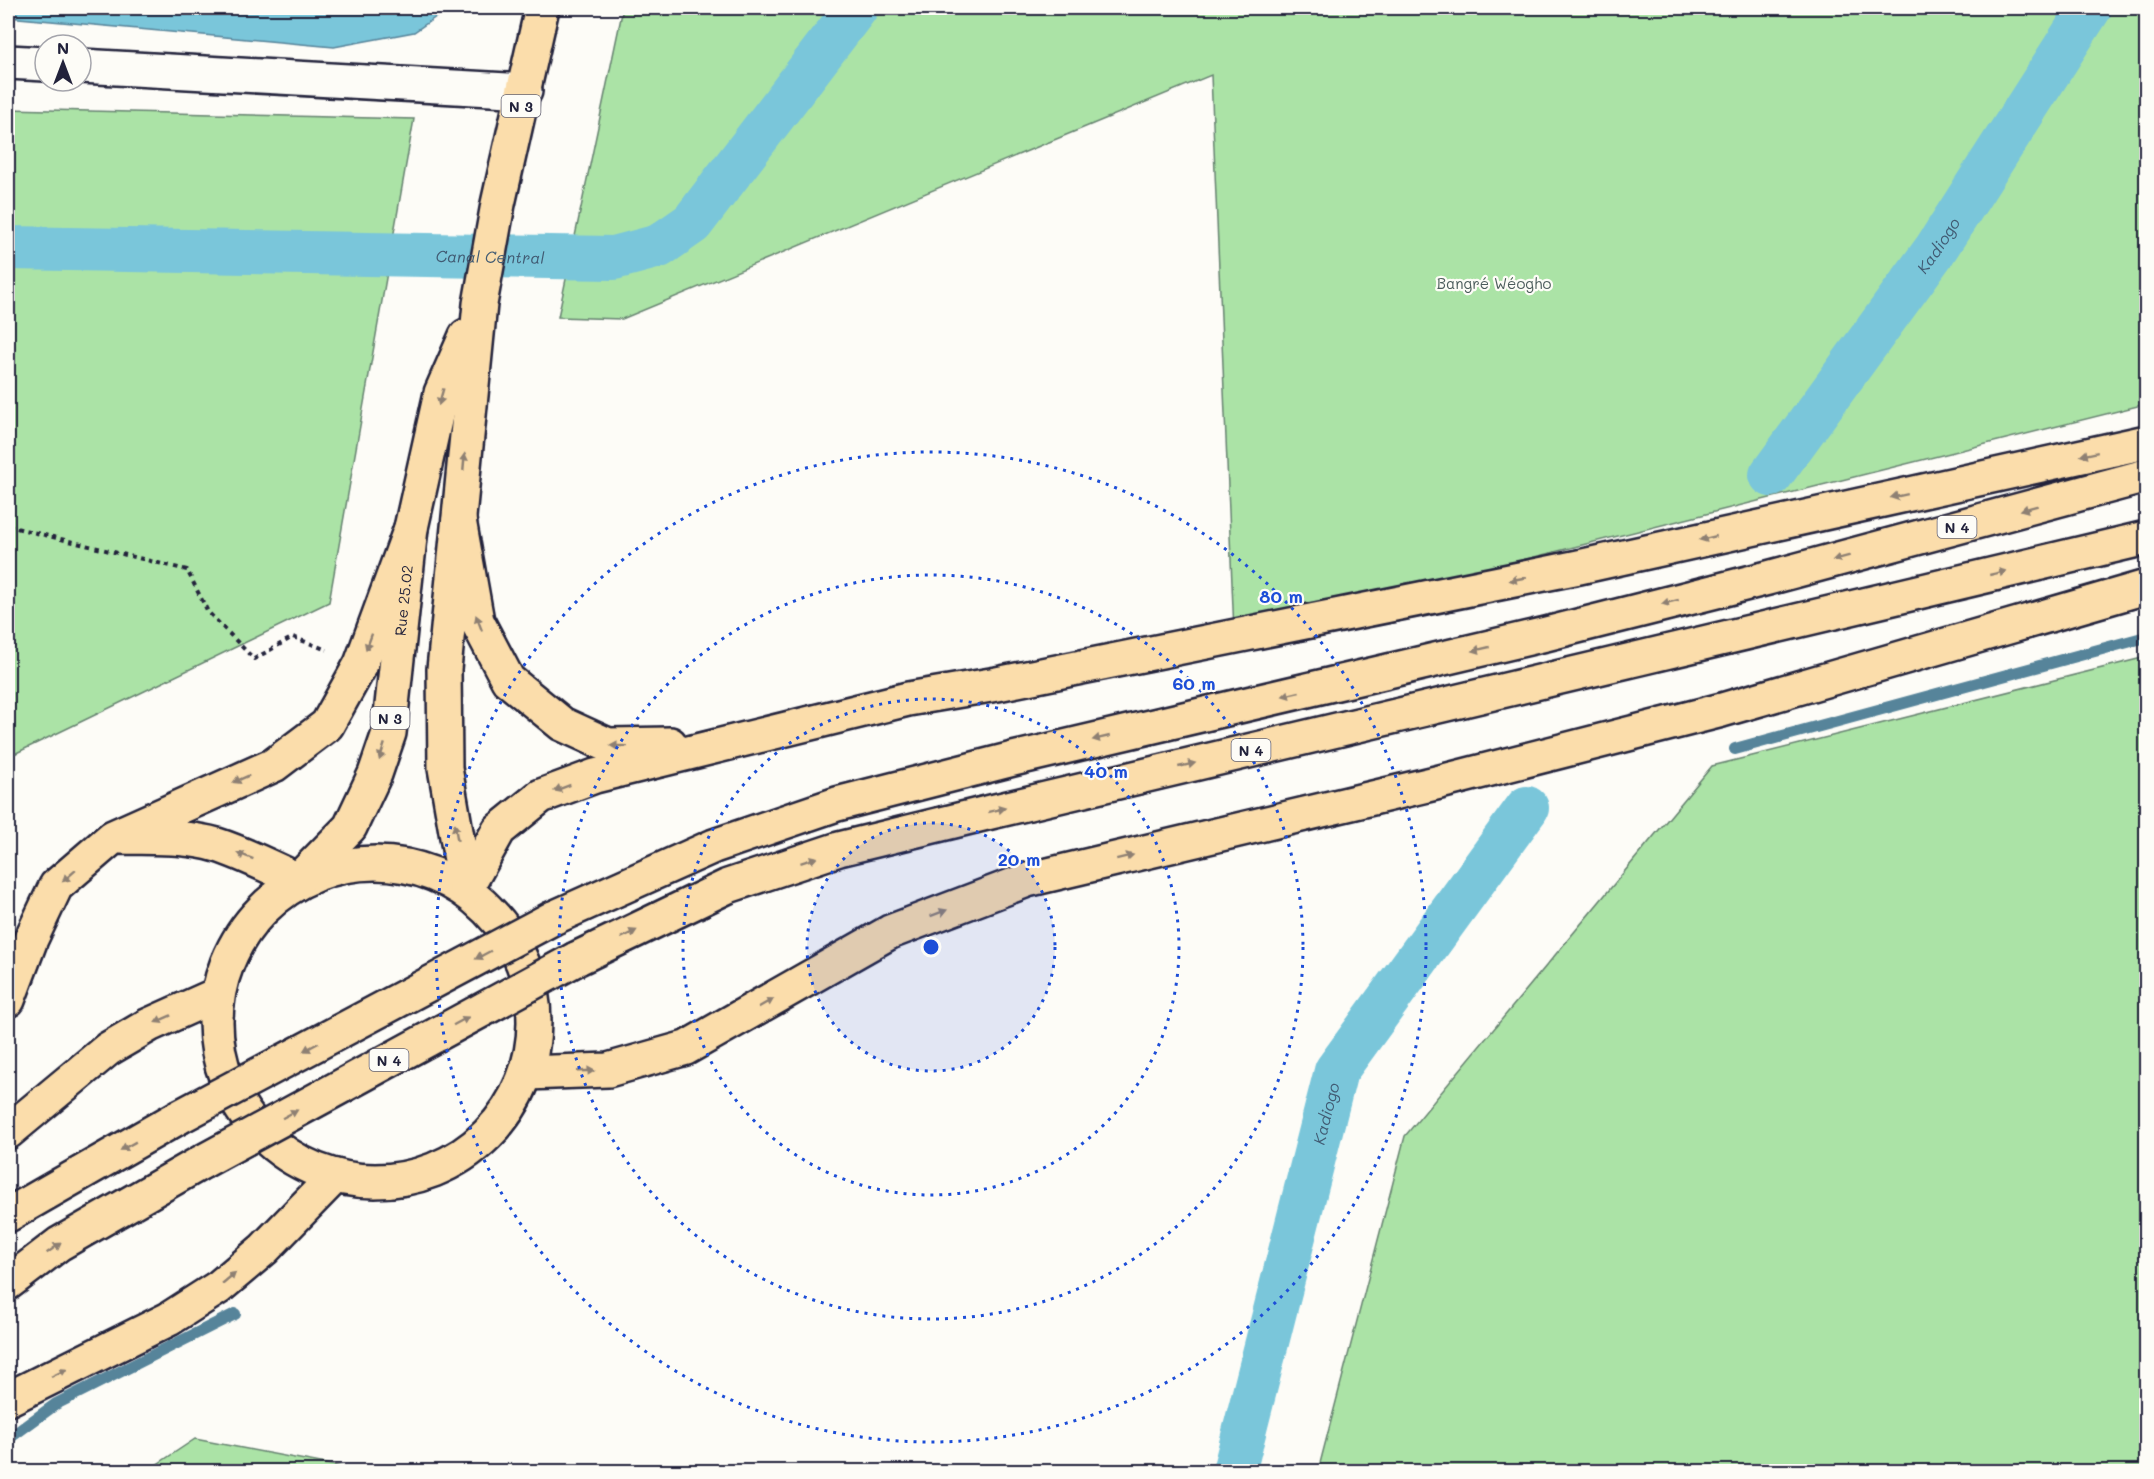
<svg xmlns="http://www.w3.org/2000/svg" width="2154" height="1479" font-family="Mali,sans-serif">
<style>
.green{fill:#abe3a6;stroke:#668270;stroke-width:1.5}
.water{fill:#7ac6da;stroke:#57849a;stroke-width:1.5}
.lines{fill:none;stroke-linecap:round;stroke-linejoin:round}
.stream{stroke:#57849a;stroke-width:12}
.canal{stroke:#7ac6da;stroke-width:44}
.street-casing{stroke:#22223b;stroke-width:38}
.primary-casing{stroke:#22223b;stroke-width:38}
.highway-casing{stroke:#22223b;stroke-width:38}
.path{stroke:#22223b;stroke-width:4;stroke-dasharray:4.5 4.5;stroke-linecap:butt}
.street{stroke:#fdfcf7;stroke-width:33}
.primary{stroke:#fbddab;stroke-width:33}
.highway{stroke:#fbddab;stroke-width:33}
.highway-bridge-casing{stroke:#22223b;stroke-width:38;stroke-linecap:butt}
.highway-bridge{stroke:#fbddab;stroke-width:33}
.oneway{fill:#8e8073}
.ring{fill:none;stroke:#1d4ed8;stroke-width:3;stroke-dasharray:3 6}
.labels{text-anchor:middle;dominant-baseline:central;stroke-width:4.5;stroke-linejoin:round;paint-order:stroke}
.shield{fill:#fdfcf7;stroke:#646373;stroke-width:1.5}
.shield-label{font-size:14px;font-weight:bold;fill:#22223b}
.park-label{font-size:15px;fill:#4b5c5b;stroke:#fdfcf7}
.street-label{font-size:15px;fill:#22223b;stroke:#fdfcf7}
.water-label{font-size:16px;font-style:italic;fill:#415b73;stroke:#fdfcf7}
.centre{fill:#1d4ed8;stroke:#fdfcf7;stroke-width:3}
.ring-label{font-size:18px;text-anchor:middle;font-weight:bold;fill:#1d4ed8;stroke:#fdfcf7;stroke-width:4.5;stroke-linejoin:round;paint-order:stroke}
</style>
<rect width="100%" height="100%" fill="#fdfcf7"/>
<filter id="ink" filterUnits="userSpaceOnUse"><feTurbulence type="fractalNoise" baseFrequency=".0167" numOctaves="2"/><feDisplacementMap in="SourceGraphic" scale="12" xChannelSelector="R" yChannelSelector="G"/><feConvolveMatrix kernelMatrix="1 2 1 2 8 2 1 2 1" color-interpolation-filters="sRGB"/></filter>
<g filter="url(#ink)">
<path class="green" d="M623,8H2146V404L1234,632L1211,75L622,319L558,317Z
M8,109L414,119L329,602L8,757Z
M2146,657V1471H1318L1405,1136L1712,766Z
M195,1439L363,1471H147Z"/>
<path class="water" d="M8,8H449L414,32L334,47L8,17Z"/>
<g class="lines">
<path class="stream" d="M1735,749L2146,637
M8,1439L56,1404L235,1314"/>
<g class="canal">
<path id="s1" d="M8,248L614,258L659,246L692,223L856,8"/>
<path id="s2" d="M1771,475L1935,250L2090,8"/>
<path id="s3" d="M1234,1472L1336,1071L1527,808"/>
</g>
<defs>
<path id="street" d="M8,62L45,64
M81,66L525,91"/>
<g id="primary">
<circle cx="375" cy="1022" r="159"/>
<path id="s4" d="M299,879L350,827L375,774L389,733L411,528L441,393L466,336"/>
<path d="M466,889L445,768L444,669L480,304L498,204L542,8"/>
</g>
<path id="highway" d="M459,520L477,621L508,680L562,724L608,745L670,744
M120,837C152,838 187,836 217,845C245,854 272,868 298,880
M466,889L499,830L541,796L595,776L908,699L997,684L1579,567L2146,442
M553,918L714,846L837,804L1013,759L1546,634L1768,578L2146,476
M576,959L728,886L839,849L991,812L2146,538
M8,1000L31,939L56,886L113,837L274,765L327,725L361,664L411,528
M527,1073L608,1070L686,1048L890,932L1027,880L1440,782L1722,710L2146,587
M8,1132L108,1049L149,1025L216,995
M8,1215L179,1117
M8,1283L59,1244L202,1162
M8,1399L169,1319L219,1287L264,1249L335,1176"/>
</defs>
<use href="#street" class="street-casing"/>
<use href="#primary" class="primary-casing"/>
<use href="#highway" class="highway-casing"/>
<path class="path" d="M8,526L187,570L208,612L254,659L293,637L327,650"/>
<use href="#street" class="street"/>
<use href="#primary" class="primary"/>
<use href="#highway" class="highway"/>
<defs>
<path id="highway-bridge" d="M179,1117L553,918
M202,1162L576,959"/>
</defs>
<use href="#highway-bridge" class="highway-bridge-casing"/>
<use href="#highway-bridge" class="highway-bridge"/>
</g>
<defs><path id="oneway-solid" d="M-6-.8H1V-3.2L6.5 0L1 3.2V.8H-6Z" transform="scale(1.5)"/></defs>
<g class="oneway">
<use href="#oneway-solid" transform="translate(441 397) rotate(106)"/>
<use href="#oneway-solid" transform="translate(2089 454) rotate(168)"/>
<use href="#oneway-solid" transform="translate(464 462) rotate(-85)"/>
<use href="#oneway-solid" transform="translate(1899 496) rotate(168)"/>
<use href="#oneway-solid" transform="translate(2029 508) rotate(165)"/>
<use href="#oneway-solid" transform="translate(1708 538) rotate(167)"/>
<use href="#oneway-solid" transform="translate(1841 558) rotate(165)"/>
<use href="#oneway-solid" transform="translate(1998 573) rotate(-13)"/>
<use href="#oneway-solid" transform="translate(1518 579) rotate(169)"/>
<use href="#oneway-solid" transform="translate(1670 602) rotate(166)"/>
<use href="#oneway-solid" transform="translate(479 623) rotate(-111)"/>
<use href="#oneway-solid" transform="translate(369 642) rotate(110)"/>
<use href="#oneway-solid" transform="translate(1481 649) rotate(167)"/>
<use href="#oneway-solid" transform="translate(1291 694) rotate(167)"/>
<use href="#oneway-solid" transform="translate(1101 738) rotate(167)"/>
<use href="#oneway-solid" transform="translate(619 746) rotate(-179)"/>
<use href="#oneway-solid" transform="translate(382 752) rotate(108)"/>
<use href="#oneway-solid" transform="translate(1187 765) rotate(-13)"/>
<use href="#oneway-solid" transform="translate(241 779) rotate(156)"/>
<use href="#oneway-solid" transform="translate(562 788) rotate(160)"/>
<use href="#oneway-solid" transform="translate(997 810) rotate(-13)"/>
<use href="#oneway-solid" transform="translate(456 832) rotate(-100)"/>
<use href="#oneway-solid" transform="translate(245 856) rotate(-159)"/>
<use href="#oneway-solid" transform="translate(1125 857) rotate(-14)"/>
<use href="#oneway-solid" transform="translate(809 860) rotate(-18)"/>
<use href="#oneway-solid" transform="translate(69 876) rotate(139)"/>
<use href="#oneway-solid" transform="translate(939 913) rotate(-21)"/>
<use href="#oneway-solid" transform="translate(629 934) rotate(-26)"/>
<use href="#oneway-solid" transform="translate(483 955) rotate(152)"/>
<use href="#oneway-solid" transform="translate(766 1003) rotate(-30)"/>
<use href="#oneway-solid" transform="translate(163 1019) rotate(156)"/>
<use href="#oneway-solid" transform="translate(461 1021) rotate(-28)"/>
<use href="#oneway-solid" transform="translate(311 1047) rotate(152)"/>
<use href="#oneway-solid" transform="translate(586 1071) rotate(-2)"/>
<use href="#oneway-solid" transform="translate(290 1114) rotate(-28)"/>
<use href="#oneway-solid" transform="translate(128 1146) rotate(151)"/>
<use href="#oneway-solid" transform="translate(54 1248) rotate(-35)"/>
<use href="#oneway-solid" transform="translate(229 1278) rotate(-40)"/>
<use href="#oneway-solid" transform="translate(59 1373) rotate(-26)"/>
</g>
</g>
<circle cx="931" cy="947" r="124" fill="#1d4ed8" fill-opacity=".12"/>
<g class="ring">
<circle cx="931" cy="947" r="124"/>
<circle cx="931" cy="947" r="248"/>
<circle cx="931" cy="947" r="372"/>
<circle cx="931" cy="947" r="495"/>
</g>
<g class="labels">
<g class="shield">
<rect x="501.5" y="95" width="39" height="22" rx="4.5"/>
<rect x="1937.5" y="516" width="39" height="22" rx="4.5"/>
<rect x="370.5" y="707" width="39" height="22" rx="4.5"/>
<rect x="1231.5" y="739" width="39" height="22" rx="4.5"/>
<rect x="369.5" y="1049" width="39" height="22" rx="4.5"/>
</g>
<g class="shield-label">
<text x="521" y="106">N 3</text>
<text x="1957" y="527">N 4</text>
<text x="390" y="718">N 3</text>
<text x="1251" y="750">N 4</text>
<text x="389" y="1060">N 4</text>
</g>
<g class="park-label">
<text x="1494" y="283">Bangré Wéogho</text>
</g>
<g class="street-label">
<text stroke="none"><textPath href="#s4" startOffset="308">Rue 25.02</textPath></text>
</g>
<g class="water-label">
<text stroke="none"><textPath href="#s2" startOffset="284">Kadiogo</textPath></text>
<text stroke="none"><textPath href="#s1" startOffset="482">Canal Central</textPath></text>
<text stroke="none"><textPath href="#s3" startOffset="370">Kadiogo</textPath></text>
</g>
</g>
<circle cx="931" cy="947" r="9" class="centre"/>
<g class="ring-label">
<text x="1281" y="603">80 m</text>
<text x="1194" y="690">60 m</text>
<text x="1106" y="778">40 m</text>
<text x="1019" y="866">20 m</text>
</g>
<rect width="2154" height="1479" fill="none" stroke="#fdfcf7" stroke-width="30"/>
<rect x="15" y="15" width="2124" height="1449" fill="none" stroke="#22223b" stroke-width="2" filter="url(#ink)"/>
<g transform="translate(63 63)"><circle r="28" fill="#fdfcf7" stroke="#a5a5ac" stroke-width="1.5"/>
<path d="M0-4.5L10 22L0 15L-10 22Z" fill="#22223b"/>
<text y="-9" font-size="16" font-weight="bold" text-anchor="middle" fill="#22223b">N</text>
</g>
</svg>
